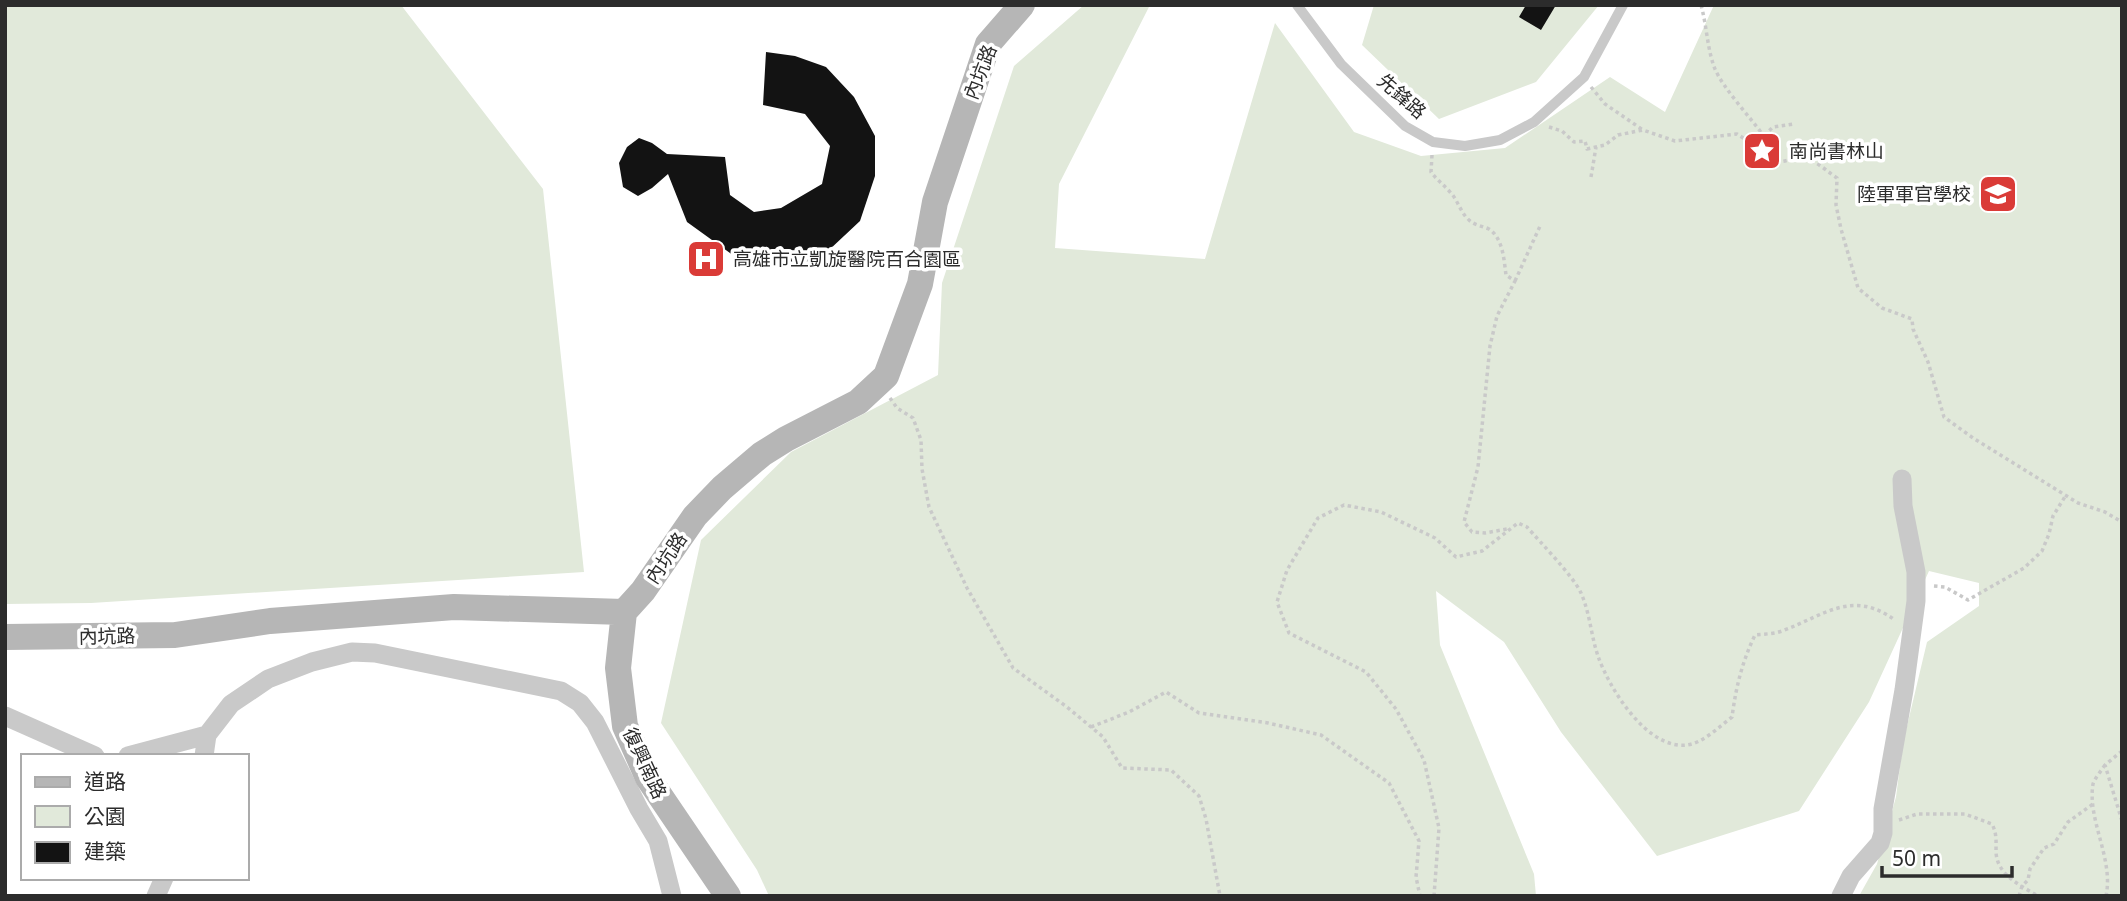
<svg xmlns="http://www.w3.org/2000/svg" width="2127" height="901" font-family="'Noto Sans','Noto Sans TC',sans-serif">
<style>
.green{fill:#e1e9da}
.building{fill:#131313}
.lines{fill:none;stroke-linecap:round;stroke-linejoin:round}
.path{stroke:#c9c9c9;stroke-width:3.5;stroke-dasharray:3.5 3.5;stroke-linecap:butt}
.lane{stroke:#c9c9c9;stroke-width:10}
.street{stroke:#c9c9c9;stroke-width:19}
.secondary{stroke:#b6b6b6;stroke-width:26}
.labels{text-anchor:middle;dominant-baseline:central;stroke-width:7;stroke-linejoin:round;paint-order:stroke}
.street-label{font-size:19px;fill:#2c2c2c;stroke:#fff}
.poi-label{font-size:19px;fill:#2c2c2c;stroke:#fff;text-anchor:start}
</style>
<rect width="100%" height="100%" fill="#fff"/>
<path class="green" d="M5,5H401L543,189L584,572L91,603L5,604Z
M1084,5H1150L1059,184L1055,248L1205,259L1275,23L1354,132L1421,156L1505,148L1610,77L1665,112L1714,5H2122V896H1859L1877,864L1896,797L1903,743L1927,642L1979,606V583L1929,571L1869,702L1799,811L1657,856L1561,732L1504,642L1436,591L1440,645L1534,874L1536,896H769L757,870L661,723L701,540L791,452L938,375L942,283L1014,66Z
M1374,5H1599L1536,82L1439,119L1362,45Z"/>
<path class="building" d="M1526,5H1556L1541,30L1519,17Z
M766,52L795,56L826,67L854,97L875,136V176L860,221L812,266H748L687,222L668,174L652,188L638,196L623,187L619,163L627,147L639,138L652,143L667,154L725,157L730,195L754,212L781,208L822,184L830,146L805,114L763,105Z"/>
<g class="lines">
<path class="path" d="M1701,5C1707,26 1707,49 1715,69C1723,88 1750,117 1763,135
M1591,87L1605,104L1643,130
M1549,127L1562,131L1574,142L1585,141L1587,149L1605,145L1618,135L1643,130L1675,141L1737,134L1754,145L1751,150L1754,152L1757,147C1780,175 1785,153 1808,160C1818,162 1829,173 1837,178L1836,205L1841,229L1858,288L1882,308L1912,319L1913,329L1928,362L1944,417L1973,438L2078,503L2105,512L2122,522
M1754,145L1773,127L1794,124
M1432,155L1431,172C1437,180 1444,185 1450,192C1458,200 1460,212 1469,220C1474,225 1482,226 1489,229C1503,238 1504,260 1506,275L1515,281L1497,316L1490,346L1478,467L1464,522L1472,532L1485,533L1507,529
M1591,177L1596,147
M1515,281L1541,224
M890,398L897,408L913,418L921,440L922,469L929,507L967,588L1013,668L1067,707L1103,737L1122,768L1171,770L1199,796L1206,819L1220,896
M1934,586L1945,587L1968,600L2024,568L2042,551L2049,534L2053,516L2066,495
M1091,727L1129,712L1166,692L1199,713L1268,723L1321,735L1389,783L1419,841L1416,877L1420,896
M2122,751L2105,765L2122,821
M2105,765C2101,771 2095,778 2093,784C2087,820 2114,859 2106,896
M1899,820L1917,814H1965L1992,824C1997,834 1996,841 1996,852C1997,875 2020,885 2038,896
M1434,896L1439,828L1424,760L1396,709L1366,672L1289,633L1277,602L1287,570L1318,518L1344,505L1381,512L1435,538L1456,557L1482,551L1518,523L1527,527C1540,542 1574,577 1581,593C1590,613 1591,636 1598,656C1609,688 1647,750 1687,745C1703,743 1719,727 1732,717C1736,687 1742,662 1755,635C1764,634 1774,634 1782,631C1825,615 1852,589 1895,620
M2019,896L2022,886L2028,880L2030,869L2044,848L2054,844L2068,822L2093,804"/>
<path class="lane" d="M1297,5L1341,64L1405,126L1433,142L1465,146L1500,140L1534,122L1584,77L1623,5"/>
<path class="street" d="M5,716L95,756
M128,756L207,735L231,704L268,679L312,662L352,652L375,653L561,691L580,703L595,722L639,809L658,841L672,896
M204,756L207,735
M156,896L164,878
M1841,896L1851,876L1880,843L1883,833V809L1904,690L1916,601V572L1903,506L1902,479"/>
<path class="secondary" d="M624,612L618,668L625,726L648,778L728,896
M5,637L175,635L270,621L454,607L624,612L643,591L695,516L722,488L762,454L786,439L858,402L886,376L920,284L935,202L988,44L1022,5"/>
</g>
<defs>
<symbol id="sight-square" viewBox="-11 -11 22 22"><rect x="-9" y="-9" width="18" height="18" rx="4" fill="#da3b37" stroke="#fff"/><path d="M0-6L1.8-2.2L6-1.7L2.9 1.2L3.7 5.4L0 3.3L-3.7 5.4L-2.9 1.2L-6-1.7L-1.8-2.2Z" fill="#fff"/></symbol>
<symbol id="university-square" viewBox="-11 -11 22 22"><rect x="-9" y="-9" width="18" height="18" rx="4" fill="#da3b37" stroke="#fff"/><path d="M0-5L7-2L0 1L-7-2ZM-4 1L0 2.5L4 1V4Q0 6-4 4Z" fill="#fff"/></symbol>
<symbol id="hospital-square" viewBox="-11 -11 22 22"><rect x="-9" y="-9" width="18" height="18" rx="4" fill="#da3b37" stroke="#fff"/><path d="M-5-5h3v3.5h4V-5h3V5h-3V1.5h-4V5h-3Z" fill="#fff"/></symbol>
</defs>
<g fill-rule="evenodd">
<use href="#sight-square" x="1740" y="129" width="44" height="44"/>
<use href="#university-square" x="1976" y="172" width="44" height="44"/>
<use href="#hospital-square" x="684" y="237" width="44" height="44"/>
</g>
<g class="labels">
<g class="street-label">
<text transform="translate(980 72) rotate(-69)">內坑路</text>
<text transform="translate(1402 96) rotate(41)">先鋒路</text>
<text transform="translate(666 558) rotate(-56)">內坑路</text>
<text transform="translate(107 636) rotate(-1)">內坑路</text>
<text transform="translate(645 763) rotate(65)">復興南路</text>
</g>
<g class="poi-label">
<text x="1789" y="151">南尚書林山</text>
<text x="1971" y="194" text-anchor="end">陸軍軍官學校</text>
<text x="733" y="259">高雄市立凱旋醫院百合園區</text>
</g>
</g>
<rect width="2127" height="901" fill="none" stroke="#2c2c2c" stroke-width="14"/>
<rect x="21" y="754" width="228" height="126" fill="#ffffff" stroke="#ababab" stroke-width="2"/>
<rect x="35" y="777" width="35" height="10" fill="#b6b6b6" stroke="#ababab" stroke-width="2"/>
<text x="84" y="789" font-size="21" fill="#2c2c2c">道路</text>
<rect x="35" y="806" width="35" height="21" fill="#e1e9da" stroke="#ababab" stroke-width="2"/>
<text x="84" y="824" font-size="21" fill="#2c2c2c">公園</text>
<rect x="35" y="842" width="35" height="21" fill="#131313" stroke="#ababab" stroke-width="2"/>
<text x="84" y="859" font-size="21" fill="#2c2c2c">建築</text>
<path d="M1882 866v10h130v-10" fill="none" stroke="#2c2c2c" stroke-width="3.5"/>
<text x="1892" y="866" font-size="21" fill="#2c2c2c" stroke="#ffffff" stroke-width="5" paint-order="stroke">50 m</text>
</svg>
